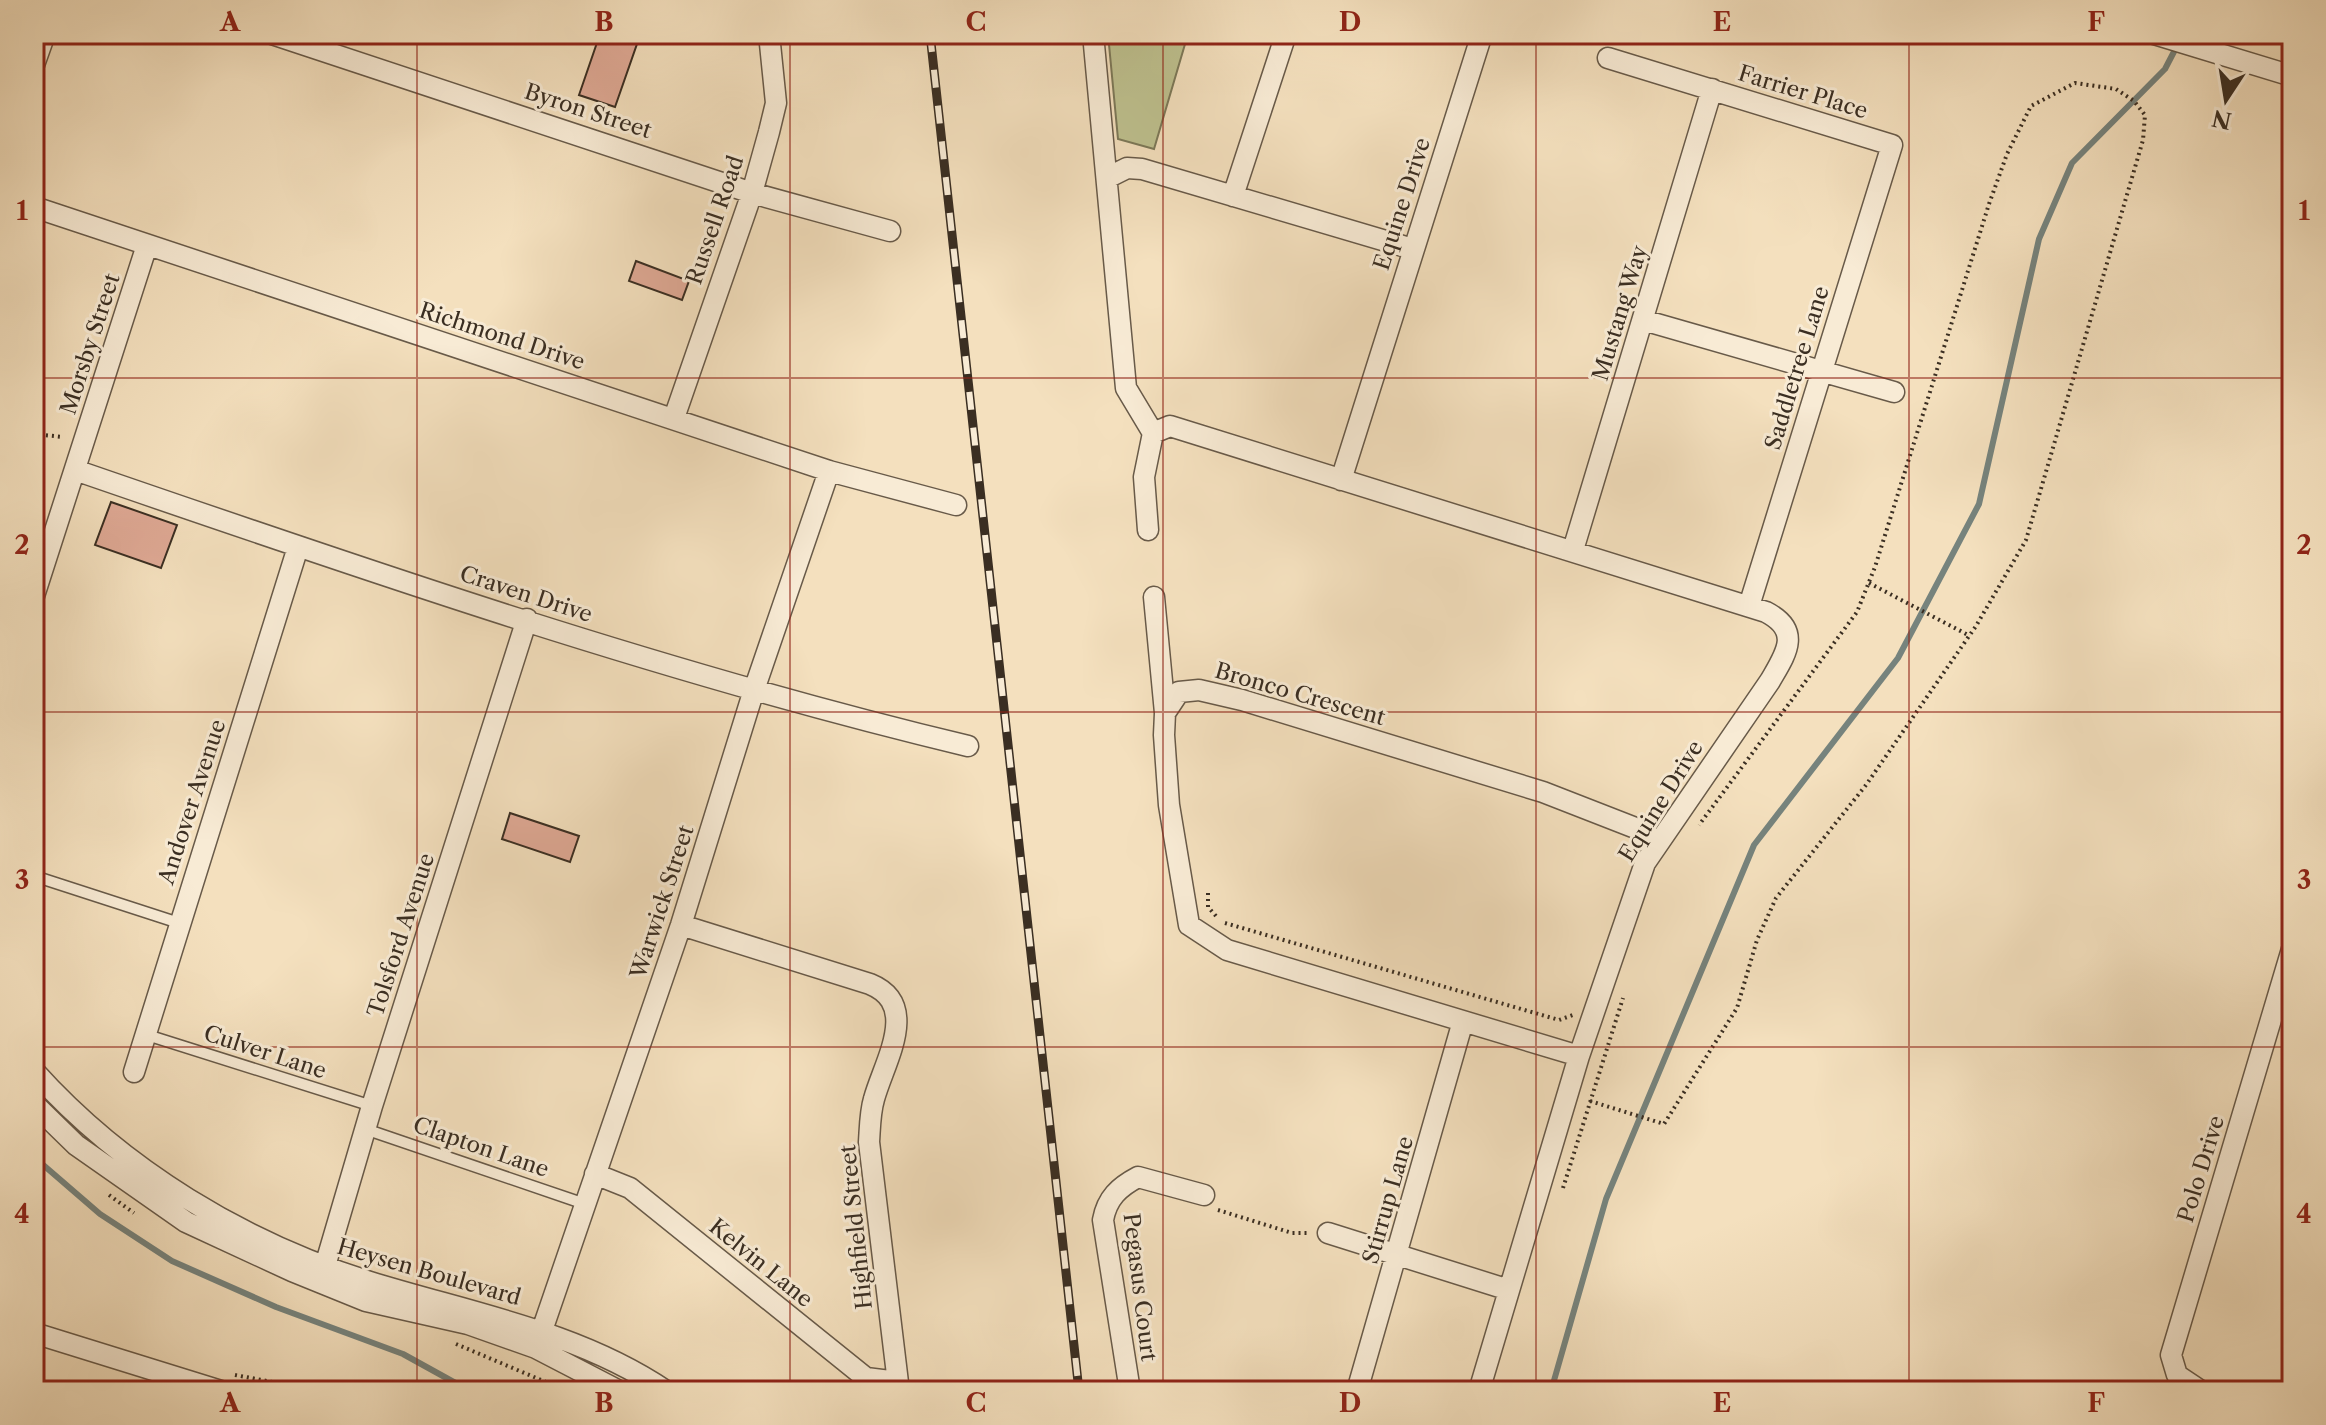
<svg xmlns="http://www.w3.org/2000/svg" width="2326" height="1425" font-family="'Libre Caslon Text',serif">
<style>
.green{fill:#bec18f;stroke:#7c7858;stroke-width:2}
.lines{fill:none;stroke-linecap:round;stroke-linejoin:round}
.stream{stroke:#76837d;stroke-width:6}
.building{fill:#dfa995;stroke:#3a2e22;stroke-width:2}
.lane-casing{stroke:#685a49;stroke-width:13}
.street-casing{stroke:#685a49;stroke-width:23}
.path{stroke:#3a2e22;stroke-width:4;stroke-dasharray:2 4;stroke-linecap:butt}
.lane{stroke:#f8ebd5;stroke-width:10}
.street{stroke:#f8ebd5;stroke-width:20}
.rail-casing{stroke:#3a2e22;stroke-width:9}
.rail{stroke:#f8ebd5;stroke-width:6;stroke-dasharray:18;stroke-linecap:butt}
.grid{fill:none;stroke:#8f2418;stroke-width:2;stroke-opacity:0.55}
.labels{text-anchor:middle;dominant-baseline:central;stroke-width:6;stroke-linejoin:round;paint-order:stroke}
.street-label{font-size:22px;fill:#3a2e22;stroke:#f8ebd5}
.neatline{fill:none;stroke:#8f2418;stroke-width:3}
.grid-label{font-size:26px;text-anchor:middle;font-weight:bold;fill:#8f2418}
</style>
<rect width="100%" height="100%" fill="#f4e0be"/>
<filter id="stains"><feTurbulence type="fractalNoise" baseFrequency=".0025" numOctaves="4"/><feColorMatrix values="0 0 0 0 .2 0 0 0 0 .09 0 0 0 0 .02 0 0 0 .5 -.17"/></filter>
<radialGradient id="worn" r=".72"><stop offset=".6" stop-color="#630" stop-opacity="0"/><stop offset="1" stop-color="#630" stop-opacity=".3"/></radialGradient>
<path class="green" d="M1108,34H1188L1154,149L1118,139Z"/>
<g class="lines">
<path class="stream" d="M34,1157L100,1214L172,1261L276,1307L403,1354L470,1391
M1551,1391L1606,1199L1754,845L1898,658L1979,504L2039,239L2072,163L2165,69L2178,44"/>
</g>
<path class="building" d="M600,34H619L638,41L615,107L579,95Z
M636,261L689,281L682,300L629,281Z
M111,502L177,525L161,568L95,545Z
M510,813L579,836L570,862L502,839Z"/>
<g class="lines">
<defs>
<path id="lane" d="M34,876L179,923
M147,1035L372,1106
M365,1129L585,1204"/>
<path id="street" d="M272,34L752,193L890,231
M1093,34L1126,388L1153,433L1144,477L1148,530
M2154,34L2292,76
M1608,58L1892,145L1749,606
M34,65L45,34
M1107,178L1127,168L1142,169L1413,249
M1233,196L1286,34
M34,207L829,471L956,505
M1643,320L1894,392
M674,418L752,193L769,132L776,103L769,34
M1153,433L1170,426L1766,612C1803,631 1785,655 1770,681L1645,863L1579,1056L1479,1391
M75,470C368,571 667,674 968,746
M1341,480L1482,34
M1573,550L1712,89
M34,596L147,245
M1154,597L1165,713
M681,925L870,984C921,1005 884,1062 874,1099C870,1112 870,1127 869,1142L899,1391
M1579,1056L1227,950L1189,925L1169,805L1164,735L1165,713L1179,692L1199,690L1242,700L1543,792L1638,829L1658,842
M34,1071C123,1170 244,1243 370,1282C470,1313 577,1331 666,1391
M134,1072L298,547
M34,1104L76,1145L186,1222L292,1271L366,1301L468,1324L536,1348L619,1391
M595,1174L630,1188L866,1378L898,1382
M1328,1233L1509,1290
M325,1266L372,1106L527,619
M34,1333L221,1391
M536,1348L681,925L753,693L829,471
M1130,1391L1103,1220C1107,1198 1119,1187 1138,1177L1204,1195
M1357,1391L1463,1021
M2201,1391L2177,1375L2171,1355L2292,949"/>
</defs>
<use href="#lane" class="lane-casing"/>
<use href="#street" class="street-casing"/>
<path class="path" d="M34,232L39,233L34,248
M34,434L63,437
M1869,583L1970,636
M1208,893V907L1216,916
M1225,923L1559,1020L1573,1015
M1590,1101L1664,1124L1737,1008L1757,940L1776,898L1866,785L1976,626L2026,540L2143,140L2145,115L2134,101L2116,89L2075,83L2031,106L2007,154L1989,204L1875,567L1857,612L1699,825
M1563,1188L1623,998
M109,1195L134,1213
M1218,1210L1292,1233H1310
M456,1344L567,1391
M235,1375L299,1387L305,1391"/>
<use href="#lane" class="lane"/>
<use href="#street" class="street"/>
<defs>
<path id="rail" d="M930,34L1079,1391"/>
</defs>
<use href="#rail" class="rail-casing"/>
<use href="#rail" class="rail"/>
</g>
<path class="grid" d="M417,34V1391M790,34V1391M1163,34V1391M1536,34V1391M1909,34V1391M34,378H2292M34,712H2292M34,1047H2292"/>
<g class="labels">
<g class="street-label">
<text transform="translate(1803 92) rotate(17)">Farrier Place</text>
<text transform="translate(588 111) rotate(18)">Byron Street</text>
<text transform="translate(1402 204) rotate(-72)">Equine Drive</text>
<text transform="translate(715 220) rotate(-71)">Russell Road</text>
<text transform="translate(1620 313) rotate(-73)">Mustang Way</text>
<text transform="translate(502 336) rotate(18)">Richmond Drive</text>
<text transform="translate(90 344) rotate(-72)">Morsby Street</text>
<text transform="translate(1797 368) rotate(-73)">Saddletree Lane</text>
<text transform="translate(526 594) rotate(18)">Craven Drive</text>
<text transform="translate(1300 694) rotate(16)">Bronco Crescent</text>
<text transform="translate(1661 801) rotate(-58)">Equine Drive</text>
<text transform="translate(192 802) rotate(-72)">Andover Avenue</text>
<text transform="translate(662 902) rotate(-72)">Warwick Street</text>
<text transform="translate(401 935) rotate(-72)">Tolsford Avenue</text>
<text transform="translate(265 1052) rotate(18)">Culver Lane</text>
<text transform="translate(481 1147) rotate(19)">Clapton Lane</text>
<text transform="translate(2201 1169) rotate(-73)">Polo Drive</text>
<text transform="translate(1388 1200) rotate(-74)">Stirrup Lane</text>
<text transform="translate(856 1227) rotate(-96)">Highfield Street</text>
<text transform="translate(761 1263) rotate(39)">Kelvin Lane</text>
<text transform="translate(429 1272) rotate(16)">Heysen Boulevard</text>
<text transform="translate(1140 1287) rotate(83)">Pegasus Court</text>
</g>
</g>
<rect width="2326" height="1425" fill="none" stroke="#f4e0be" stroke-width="88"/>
<g transform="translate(2226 100) rotate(192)" stroke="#f8ebd5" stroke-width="6" paint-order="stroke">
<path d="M0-6L14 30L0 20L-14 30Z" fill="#3a2e22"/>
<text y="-12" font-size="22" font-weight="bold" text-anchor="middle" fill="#3a2e22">N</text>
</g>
<rect x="44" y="44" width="2238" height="1337" class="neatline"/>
<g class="grid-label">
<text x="230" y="31">A</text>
<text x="604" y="31">B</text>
<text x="976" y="31">C</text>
<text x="1350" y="31">D</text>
<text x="1722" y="31">E</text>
<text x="2096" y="31">F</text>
<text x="22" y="220">1</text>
<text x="2304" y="220">1</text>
<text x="22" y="554">2</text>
<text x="2304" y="554">2</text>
<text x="22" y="889">3</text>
<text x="2304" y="889">3</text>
<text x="22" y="1223">4</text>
<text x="2304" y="1223">4</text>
<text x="230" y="1412">A</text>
<text x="604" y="1412">B</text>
<text x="976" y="1412">C</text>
<text x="1350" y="1412">D</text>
<text x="1722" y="1412">E</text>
<text x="2096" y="1412">F</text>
</g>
<rect width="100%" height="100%" filter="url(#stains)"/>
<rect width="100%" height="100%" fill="url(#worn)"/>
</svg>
